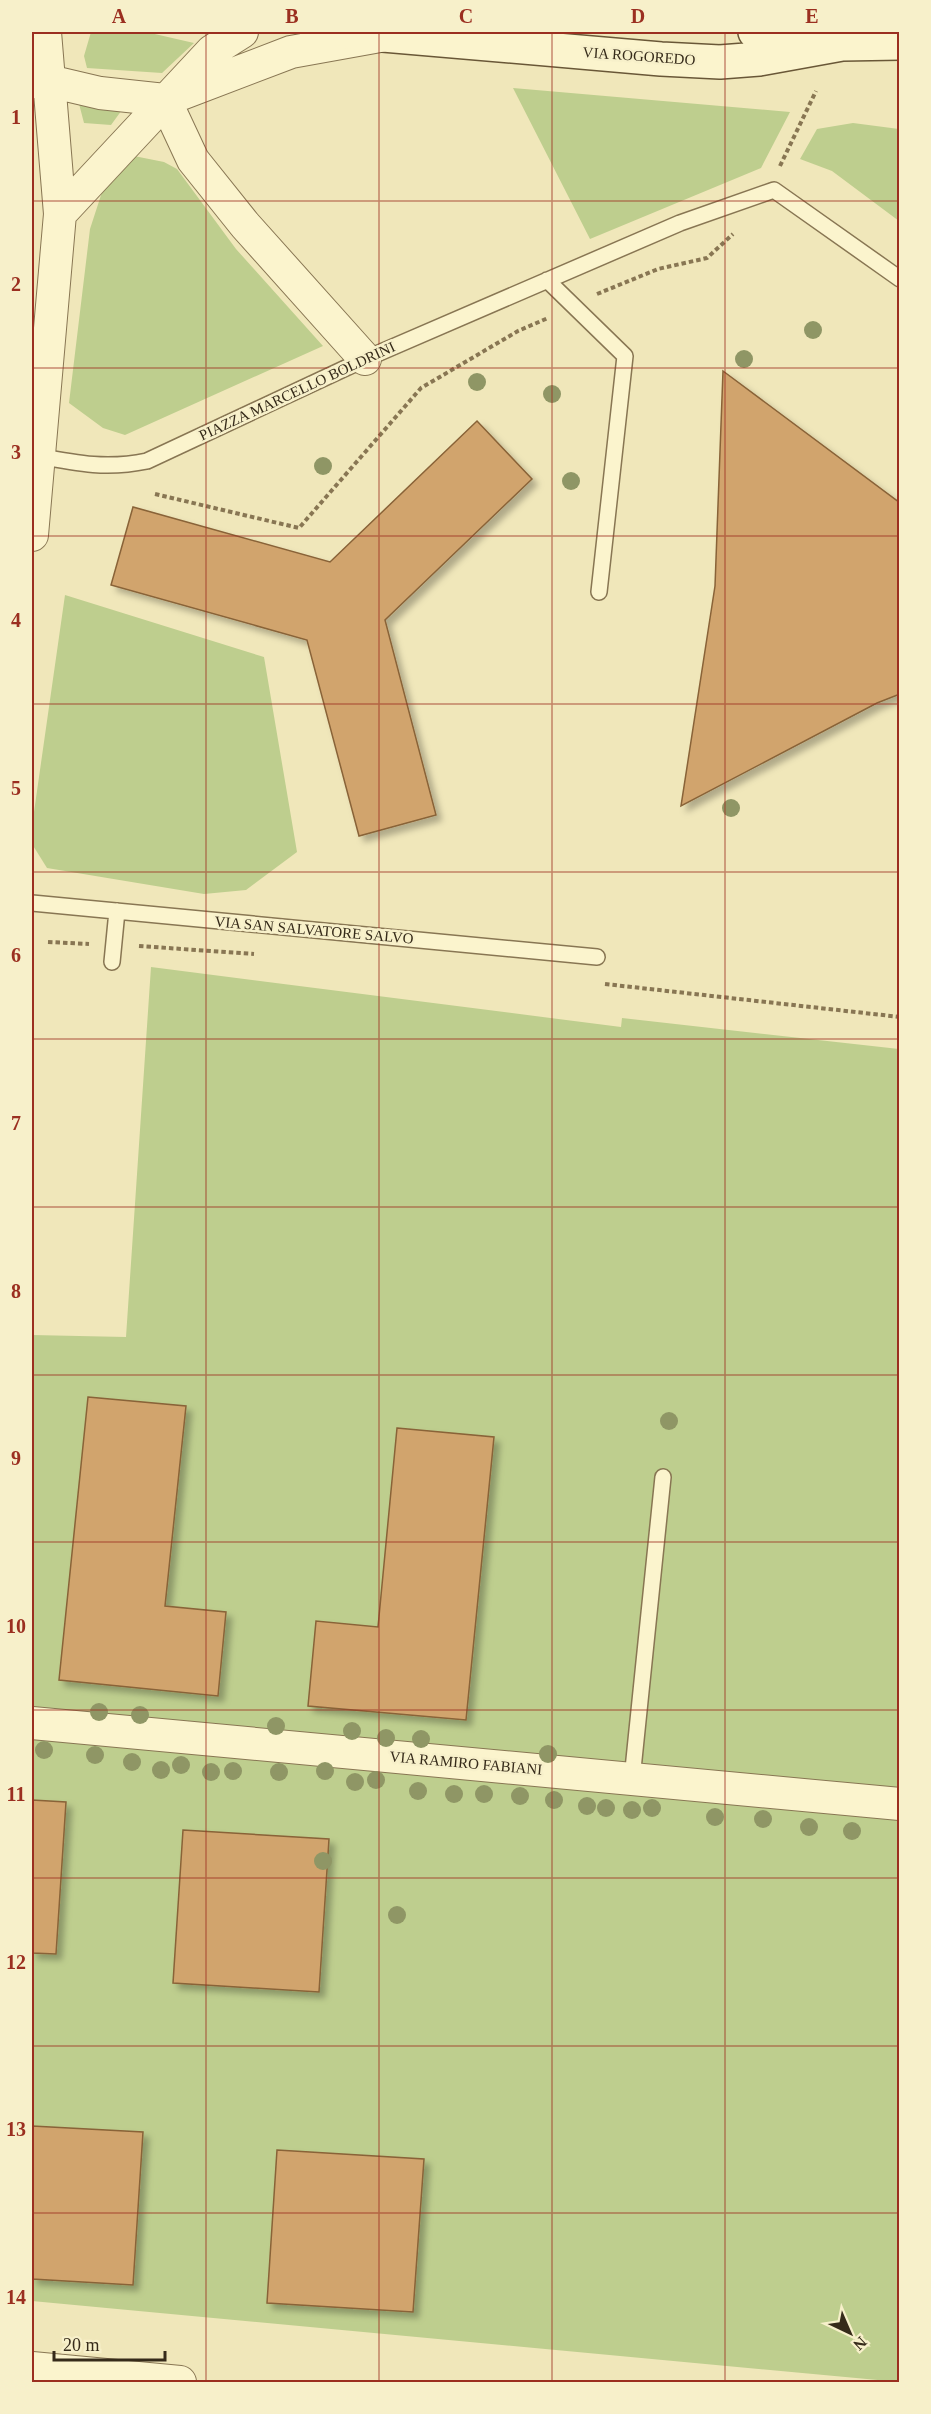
<svg xmlns="http://www.w3.org/2000/svg" width="931" height="2414" font-family="Georgia,serif">
<style>
.green{fill:#bece8e}
.building{fill:#d1a46d;stroke:#896338;stroke-width:1.5;filter:url(#shadow)}
.lines{fill:none;stroke-linecap:round;stroke-linejoin:round}
.lane-casing{stroke:#887653;stroke-width:18}
.street-casing{stroke:#887653;stroke-width:34}
.secondary-casing{stroke:#695737;stroke-width:36}
.path{stroke:#887653;stroke-width:4;stroke-dasharray:4.5 3;stroke-linecap:butt}
.lane{stroke:#fbf4cd;stroke-width:15}
.street{stroke:#fbf4cd;stroke-width:32}
.secondary{stroke:#fbf4cd;stroke-width:33}
.tree{fill:#8f9665}
.grid{fill:none;stroke:#9b2f20;stroke-width:1.5;stroke-opacity:0.55}
.labels{text-anchor:middle;dominant-baseline:central;stroke-width:5;stroke-linejoin:round;paint-order:stroke}
.street-label{font-size:15px;fill:#362b1a;stroke:#f7f0ca}
.neatline{fill:none;stroke:#9b2f20;stroke-width:2}
.grid-label{font-size:20px;text-anchor:middle;font-weight:bold;fill:#9b2f20}
</style>
<defs>
<filter id="shadow"><feDropShadow dx="5.5" dy="5.5" stdDeviation="3" flood-color="#0004"/></filter>
</defs>
<rect width="100%" height="100%" fill="#f0e7ba"/>
<path class="green" d="M91,32H146L194,43L162,73L87,68L84,56Z
M513,88L790,112L761,168L590,239Z
M77,96L127,103L111,125L84,123Z
M853,123L899,129V221L832,171L800,159L817,129Z
M134,156L164,162L177,169L236,249L323,346L125,435L103,428L69,403L90,229L103,189Z
M65,595L264,657L297,852L246,890L204,894L47,868L32,844V826Z
M151,967L621,1027L622,1018L899,1049V2382L32,2301V1335L126,1337Z"/>
<path class="building" d="M723,371L900,503V694L877,703L681,806L715,586Z
M477,421L532,479L385,620L436,815L359,836L307,640L111,585L133,507L330,562Z
M88,1397L186,1406L165,1606L226,1612L218,1696L59,1680Z
M397,1428L494,1437L466,1720L308,1706L316,1621L378,1627Z
M32,1800L66,1802L56,1954L32,1953Z
M183,1830L329,1839L319,1992L173,1983Z
M32,2126L143,2132L133,2285L32,2279Z
M277,2150L424,2159L413,2312L267,2303Z"/>
<g class="lines">
<defs>
<path id="lane" d="M547,280L625,356L599,592
M39,456C79,464 108,469 147,461L365,359L680,223L774,190L900,279
M32,903L597,957
M112,962L117,911
M632,1779L663,1477"/>
<path id="street" d="M32,82L49,81L100,93L165,100L291,52L380,36
M165,100L193,160L245,225L365,359
M60,214L212,51L242,32
M32,535L60,214L45,32
M32,1723L900,1804
M32,2368L180,2382"/>
<path id="secondary" d="M348,32L661,59L720,62L759,59L842,44
M755,32L842,44L900,43"/>
</defs>
<use href="#lane" class="lane-casing"/>
<use href="#street" class="street-casing"/>
<use href="#secondary" class="secondary-casing"/>
<path class="path" d="M780,166L816,91
M597,294L658,269L707,258L733,234
M155,494L299,528L421,388L518,331L548,318
M48,942L89,944
M139,946L254,954
M605,984L900,1017"/>
<use href="#lane" class="lane"/>
<use href="#street" class="street"/>
<use href="#secondary" class="secondary"/>
</g>
<g class="tree">
<circle cx="813" cy="330" r="9"/>
<circle cx="744" cy="359" r="9"/>
<circle cx="477" cy="382" r="9"/>
<circle cx="552" cy="394" r="9"/>
<circle cx="323" cy="466" r="9"/>
<circle cx="571" cy="481" r="9"/>
<circle cx="731" cy="808" r="9"/>
<circle cx="669" cy="1421" r="9"/>
<circle cx="99" cy="1712" r="9"/>
<circle cx="140" cy="1715" r="9"/>
<circle cx="276" cy="1726" r="9"/>
<circle cx="352" cy="1731" r="9"/>
<circle cx="386" cy="1738" r="9"/>
<circle cx="421" cy="1739" r="9"/>
<circle cx="44" cy="1750" r="9"/>
<circle cx="548" cy="1754" r="9"/>
<circle cx="95" cy="1755" r="9"/>
<circle cx="132" cy="1762" r="9"/>
<circle cx="181" cy="1765" r="9"/>
<circle cx="161" cy="1770" r="9"/>
<circle cx="233" cy="1771" r="9"/>
<circle cx="325" cy="1771" r="9"/>
<circle cx="211" cy="1772" r="9"/>
<circle cx="279" cy="1772" r="9"/>
<circle cx="376" cy="1780" r="9"/>
<circle cx="355" cy="1782" r="9"/>
<circle cx="418" cy="1791" r="9"/>
<circle cx="454" cy="1794" r="9"/>
<circle cx="484" cy="1794" r="9"/>
<circle cx="520" cy="1796" r="9"/>
<circle cx="554" cy="1800" r="9"/>
<circle cx="587" cy="1806" r="9"/>
<circle cx="606" cy="1808" r="9"/>
<circle cx="652" cy="1808" r="9"/>
<circle cx="632" cy="1810" r="9"/>
<circle cx="715" cy="1817" r="9"/>
<circle cx="763" cy="1819" r="9"/>
<circle cx="809" cy="1827" r="9"/>
<circle cx="852" cy="1831" r="9"/>
<circle cx="323" cy="1861" r="9"/>
<circle cx="397" cy="1915" r="9"/>
</g>
<path class="grid" d="M206,32V2382M379,32V2382M552,32V2382M725,32V2382M32,201H900M32,368H900M32,536H900M32,704H900M32,872H900M32,1039H900M32,1207H900M32,1375H900M32,1542H900M32,1710H900M32,1878H900M32,2046H900M32,2213H900"/>
<g class="labels">
<g class="street-label">
<text transform="translate(639 56) rotate(4)">VIA ROGOREDO</text>
<text transform="translate(297 391) rotate(-25)">PIAZZA MARCELLO BOLDRINI</text>
<text transform="translate(314 930) rotate(5)">VIA SAN SALVATORE SALVO</text>
<text transform="translate(466 1763) rotate(5)">VIA RAMIRO FABIANI</text>
</g>
</g>
<rect width="931" height="2414" fill="none" stroke="#f7f0ca" stroke-width="66"/>
<g transform="translate(850 2333) rotate(136)" stroke="#f7f0ca" stroke-width="4.5" paint-order="stroke">
<path d="M0-4.5L10 22L0 15L-10 22Z" fill="#362b1a"/>
<text y="-9" font-size="16" font-weight="bold" text-anchor="middle" fill="#362b1a">N</text>
</g>
<path d="M54 2351v9h111v-9" fill="none" stroke="#362b1a" stroke-width="3"/>
<text x="63" y="2351" font-size="18" fill="#362b1a" stroke="#f7f0ca" stroke-width="4.5" paint-order="stroke">20 m</text>
<rect x="33" y="33" width="865" height="2348" class="neatline"/>
<g class="grid-label">
<text x="119" y="23">A</text>
<text x="292" y="23">B</text>
<text x="466" y="23">C</text>
<text x="638" y="23">D</text>
<text x="812" y="23">E</text>
<text x="16" y="124">1</text>
<text x="16" y="291">2</text>
<text x="16" y="459">3</text>
<text x="16" y="627">4</text>
<text x="16" y="795">5</text>
<text x="16" y="962">6</text>
<text x="16" y="1130">7</text>
<text x="16" y="1298">8</text>
<text x="16" y="1465">9</text>
<text x="16" y="1633">10</text>
<text x="16" y="1801">11</text>
<text x="16" y="1969">12</text>
<text x="16" y="2136">13</text>
<text x="16" y="2304">14</text>
</g>
</svg>
